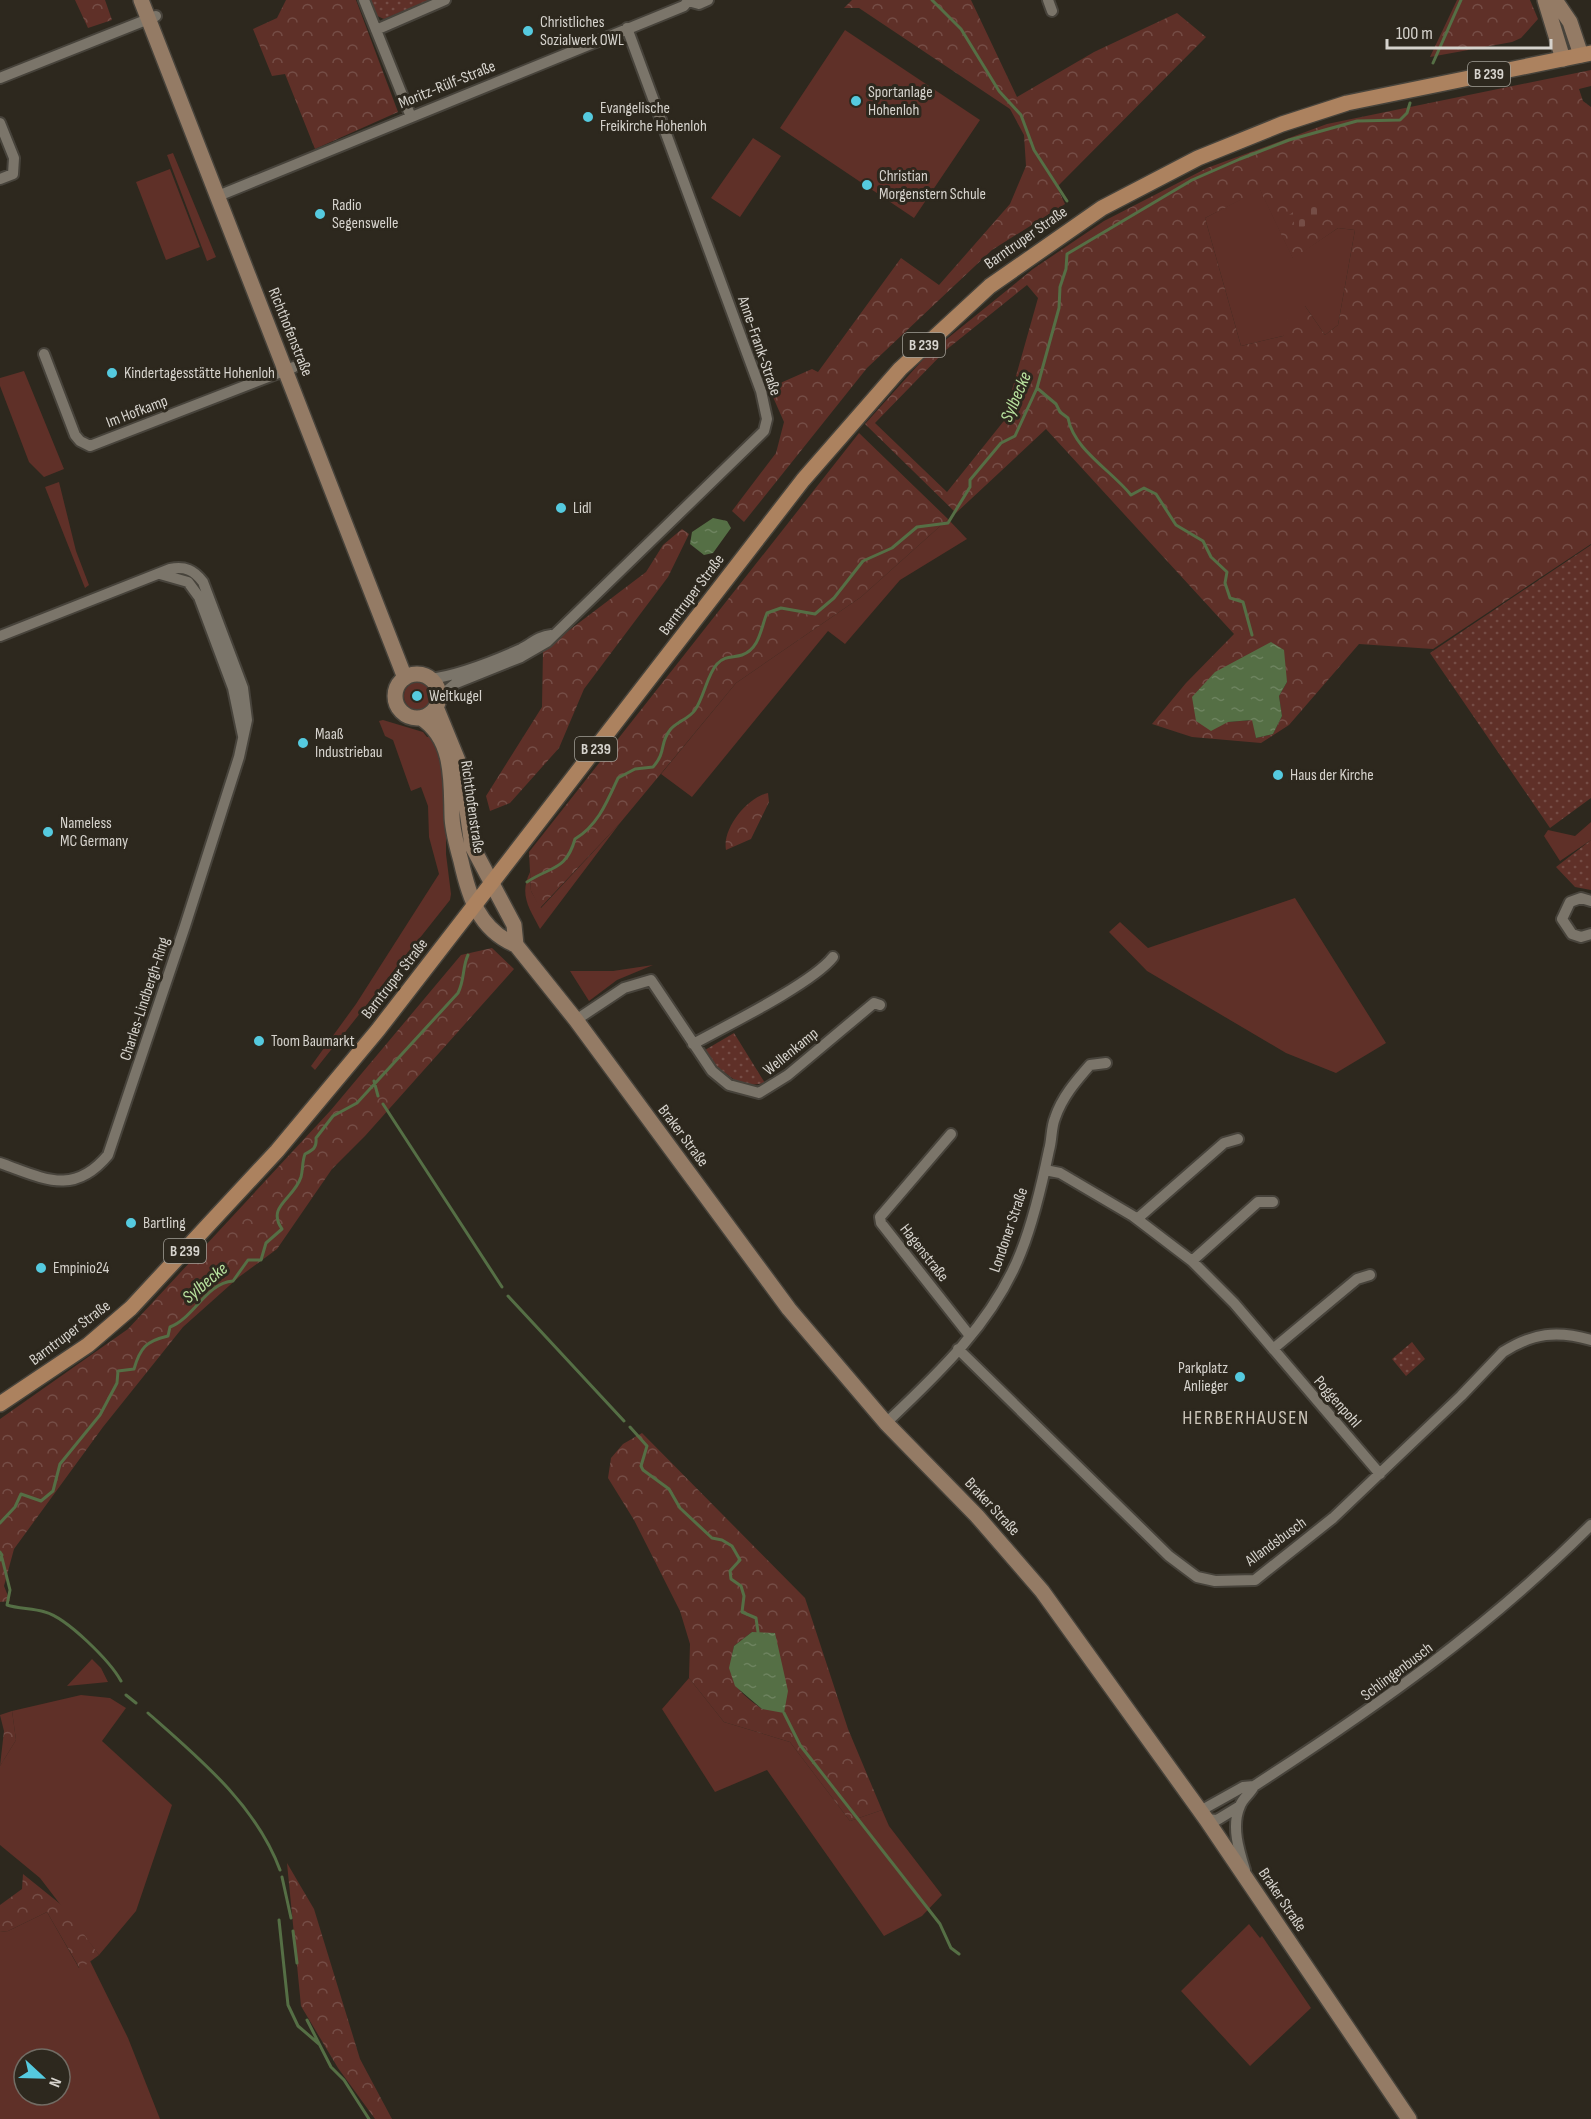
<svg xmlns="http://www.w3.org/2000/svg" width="1591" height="2119" font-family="'Sofia Sans Condensed',sans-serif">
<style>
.grass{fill:#5f3028;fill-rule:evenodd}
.forest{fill:url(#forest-crowns);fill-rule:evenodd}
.cemetery{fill:url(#cemetery-stones)}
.park{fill:url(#park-dots)}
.water{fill:url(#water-ripples)}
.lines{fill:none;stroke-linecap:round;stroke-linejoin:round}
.stream{stroke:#556f45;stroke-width:3}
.street-casing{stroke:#47433b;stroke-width:14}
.secondary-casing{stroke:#47433b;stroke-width:18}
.primary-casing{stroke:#47433b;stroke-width:18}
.street{stroke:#7b756a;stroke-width:10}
.secondary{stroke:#947b65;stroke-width:15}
.primary{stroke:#ac825f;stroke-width:15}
.poi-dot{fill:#55cadf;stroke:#2d281e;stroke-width:2}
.labels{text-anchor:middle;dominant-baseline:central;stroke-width:6;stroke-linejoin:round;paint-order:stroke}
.shield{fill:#2d281e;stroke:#a3a098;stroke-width:1.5}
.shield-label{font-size:15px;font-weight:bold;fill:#d6d3cd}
.poi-label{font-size:16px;fill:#d6d3cd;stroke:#2d281e;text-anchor:start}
.street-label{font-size:16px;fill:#d6d3cd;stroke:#2d281e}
.water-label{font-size:18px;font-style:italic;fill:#b9e39f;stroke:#2d281e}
.quarter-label{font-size:20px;letter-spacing:1.5px;fill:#cbc4b8;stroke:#2d281e}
</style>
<defs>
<pattern id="forest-crowns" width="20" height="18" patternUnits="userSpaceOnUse" patternTransform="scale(1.5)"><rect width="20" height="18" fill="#5f3028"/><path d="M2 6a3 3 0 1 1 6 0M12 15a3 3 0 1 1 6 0" fill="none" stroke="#754d46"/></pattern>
<pattern id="cemetery-stones" width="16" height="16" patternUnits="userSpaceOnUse" patternTransform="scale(1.5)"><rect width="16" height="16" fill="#5f3028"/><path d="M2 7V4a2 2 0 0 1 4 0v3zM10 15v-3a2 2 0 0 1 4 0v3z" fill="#754d46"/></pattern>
<pattern id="park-dots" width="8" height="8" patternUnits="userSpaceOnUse" patternTransform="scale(1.5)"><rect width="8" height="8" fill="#5f3028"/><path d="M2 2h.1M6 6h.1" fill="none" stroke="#754d46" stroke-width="1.8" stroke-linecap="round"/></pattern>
<pattern id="water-ripples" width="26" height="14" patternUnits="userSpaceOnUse" patternTransform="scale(1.5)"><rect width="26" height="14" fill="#556f45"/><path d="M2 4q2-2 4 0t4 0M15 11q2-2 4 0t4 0" fill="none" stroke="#6d835f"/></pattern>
</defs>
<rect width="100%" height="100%" fill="#2d281e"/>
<path class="grass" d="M845,30L980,120L914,218L780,128Z
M753,138L781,156L740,217L711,198Z
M173,153L216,257L207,261L167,155Z
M170,169L200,247L166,260L136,182Z
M1260,189L1293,258L1338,228L1355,230L1338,325L1325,335L1305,306L1283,336L1241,346L1205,218Z
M24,371L64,469L44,477L29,462L0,386V378Z
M59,482L76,551L89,585L85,588L45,487Z
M948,519L967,539L900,580L845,644L828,631L692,797L661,774L736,683L861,597Z
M404 696a14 14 0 1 1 28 0a14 14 0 1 1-28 0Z
M383,720L423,732L427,737L434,735L446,764V854L451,894L450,900L315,1070L311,1066L356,1004L439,874L429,837L428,806L421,787L411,791L393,740L385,736L379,721Z
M1591,822V840L1560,861L1544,836L1548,830L1575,836Z
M620,823L540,929C529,908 519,895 530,872L531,891L541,908Z
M1295,898L1386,1043L1336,1073L1286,1053L1147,971L1109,932L1120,922L1148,948Z
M653,965L617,980L589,1001L570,971H613Z
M92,1659L101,1668L108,1682L67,1686Z
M689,1678L724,1722L790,1742L850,1821L882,1810L889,1826L942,1895L922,1916L884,1936L767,1770L715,1792L662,1709Z
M81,1695L110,1698L126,1708L102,1741L172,1805L136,1911L99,1955L40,1878L0,1845V1766L16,1740L12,1711Z
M47,1912L79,1968L90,1961L128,2038L160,2119H0V1932L8,1931ZM24,2059H60V2095H24Z
M1249,1924L1260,1938L1262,1936L1311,2008L1250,2066L1181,1991Z"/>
<path class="forest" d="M75,0H105L112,20L88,28Z
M286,0H356L398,112L315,149L285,74L272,76L253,29L277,18Z
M852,0H971L1017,97L1094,52L1177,13L1206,37L1057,187L1065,204L992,250L867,368L744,522L732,511L776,453L784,422L769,388L812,369L818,372L901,258L939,285L1010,204L1026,166L1024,135L1010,109L859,8H844Z
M1457,0H1530L1538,19L1521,38L1512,42L1430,57Z
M1591,70V86L1579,89L1583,101L1591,107V544L1433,649L1359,644L1289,725L1261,743L1192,737L1152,724L1186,683L1234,634L1046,429L956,513L865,424L927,355L1033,269L1104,221L1207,168L1327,124ZM1260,190L1293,259L1338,228L1355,230L1338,325L1325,335L1305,306L1291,309L1283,336L1241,346L1205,218ZM1027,285L1038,298L1003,422L947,492L875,423L946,350ZM1271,642L1287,682L1279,696L1282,716L1273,734L1256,738L1253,720L1228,722Z
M859,433L948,519L861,597L736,683L620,823L540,908L531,891L529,852Z
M682,529L689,534L668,577L584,689L559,748L510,803L490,811L486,796L542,707L543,650L646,572L663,545Z
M768,793L769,802L751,839L726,850C722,828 748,797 768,793Z
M492,948L514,969L365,1136L332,1169L277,1249L239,1277L183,1327L103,1427L14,1549L4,1586L10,1601L0,1602V1419L128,1329L331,1110L461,955Z
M642,1433L805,1598L848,1729L882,1810L850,1821L790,1742L724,1722L689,1678L690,1644L680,1611L634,1520L608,1478L611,1458L623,1444ZM752,1632L762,1709C734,1689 726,1680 734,1646Z
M12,1711L16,1740L0,1766L4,1731L0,1715Z
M287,1863L314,1909L360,2059L392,2119H375L338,2068L301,2006Z
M23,1874L64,1907L99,1955L80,1969L47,1912L8,1931L0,1932V1905L22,1889Z"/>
<path class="cemetery" d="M1316,196L1326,212L1299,230L1289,215Z"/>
<path class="park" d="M368,0H430L384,19L375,15Z
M1591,545V798L1550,828L1430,653Z
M1591,840V890L1575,887L1556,867Z
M734,1033L765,1083L743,1086L717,1067L705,1050Z
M1412,1342L1425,1359L1406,1376L1392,1359Z"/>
<path class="water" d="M713,518L727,521L731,528L713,553L704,555L690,544L692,532Z
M1271,642L1284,650L1287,682L1279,696L1282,716L1273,734L1256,738L1252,720L1228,722L1211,731L1196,721L1192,697L1215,672Z
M752,1632L775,1633L788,1691L784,1713L762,1709L735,1686L729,1668L734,1646Z"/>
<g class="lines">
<path class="stream" d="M932,0L961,29L999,91L1021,115L1034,150L1067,201
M1433,63L1461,0
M1037,388L1056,404L1060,412L1068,418C1074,450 1111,470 1131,495L1144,488L1156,494L1176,525L1203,541L1211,557L1227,572L1225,583L1230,598L1243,602L1252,635
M527,882C551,866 566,871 575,839C598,825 607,802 618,778L635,769L653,767C667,751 659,744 670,730C676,722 689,719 695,710C704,697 707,675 717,664C725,655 733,658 742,655C760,649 761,627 767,613L781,608L815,614L834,598L863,561L892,548L917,527L948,523L970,487V480L1001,443L1015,436L1037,388L1059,308L1060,287L1066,269L1067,254L1192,180L1240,159L1289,140L1357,121L1400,120L1407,113L1410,103
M374,1081L378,1096
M383,1104L502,1287
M508,1296L624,1421
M630,1427L647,1446L641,1466L643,1470L669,1489L680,1508L712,1538L722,1540L732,1546L740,1560L730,1571L731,1579L741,1586L744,1596L742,1612L756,1618L758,1632
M0,1523L15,1507L21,1494L41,1501L53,1491L60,1464L100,1415L117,1383L118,1371L134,1369C140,1348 146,1341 168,1336L170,1327C194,1318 206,1283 233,1281L248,1260H261L266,1243L282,1229C266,1206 294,1199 301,1177C303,1170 302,1162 305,1154C313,1150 317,1148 316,1138L333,1116L357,1103L458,993C465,979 462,968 468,955
M0,1552L2,1555L0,1560
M2,1558L10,1590L7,1605C19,1609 32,1608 45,1612C67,1618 110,1661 121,1681
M126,1695L136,1703
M148,1713C199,1758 256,1805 280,1870
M784,1713L800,1745L940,1924L951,1948L959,1954
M282,1877L291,1918
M279,1920L288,2005L298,2026L319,2044
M293,1931L297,1963
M307,2020L331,2067L344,2080L369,2119"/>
<defs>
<path id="street" d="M364,0L411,117
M1048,0L1052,11
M688,1L699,4L708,0
M376,30L445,0
M0,78L156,16
M0,123L14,158L13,174L0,179
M218,196L684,6L688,1
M44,354L75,435L80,441L90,446L294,367
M160,574L188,582L199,597L233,688L243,736
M0,636L170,569C185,566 194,570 203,582L243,688L247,720L239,757L185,926L108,1155C73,1197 43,1178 0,1163
M430,679C460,675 492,662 521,649C531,644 539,636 551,635
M439,697L456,683L521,657L547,642L764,431L767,419L761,391L627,28
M1591,901L1581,898L1570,902L1562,919L1572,934L1581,937L1591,934
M576,1020L624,988L651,980L712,1071L729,1085L759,1093L788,1075L874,1003L880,1005
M693,1044C726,1026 813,983 833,957
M951,1134L880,1217L881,1223L970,1336
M1045,1170L1060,1173L1133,1216L1192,1261L1234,1303L1380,1474
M1137,1219L1224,1143L1238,1139
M1192,1261L1258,1202H1273
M958,1349L1169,1556L1197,1577L1215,1581L1255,1580L1333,1518L1461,1396L1503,1352C1533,1333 1557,1330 1591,1340
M1273,1349L1357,1279L1370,1275
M886,1423C939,1373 994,1321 1021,1252C1034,1219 1042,1184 1049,1150C1052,1140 1051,1128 1055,1118C1062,1097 1076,1081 1090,1065L1106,1063
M1200,1811L1243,1787L1254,1786C1376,1707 1487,1629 1591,1525
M1206,1819L1217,1820L1240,1806
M1245,1870C1239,1851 1231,1826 1240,1806C1242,1799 1250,1794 1254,1786"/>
<path id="secondary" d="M141,0L405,678
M1545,0L1563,59
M1555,0L1570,22L1581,55
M395 696a22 22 0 1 1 44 0a22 22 0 1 1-44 0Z
M436,707L461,768L472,846L514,925L516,945
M421,718C454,739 451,782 452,815C452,830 457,846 461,861C469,897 479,930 516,945L576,1020L789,1309L886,1423L977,1516L1042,1591L1206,1819L1409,2119"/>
<path id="primary" d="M0,1404L88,1345L131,1308L277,1151L378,1030L803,480L900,369L990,286L1102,208L1198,158L1282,124L1347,103L1591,53"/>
</defs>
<use href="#street" class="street-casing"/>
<use href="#secondary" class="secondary-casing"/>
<use href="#primary" class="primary-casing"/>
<use href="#street" class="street"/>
<use href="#secondary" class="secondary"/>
<use href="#primary" class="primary"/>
</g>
<g class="poi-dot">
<circle cx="528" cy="31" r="6"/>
<circle cx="856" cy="101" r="6"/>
<circle cx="588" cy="117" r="6"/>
<circle cx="867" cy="185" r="6"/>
<circle cx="320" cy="214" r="6"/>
<circle cx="112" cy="373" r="6"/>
<circle cx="561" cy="508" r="6"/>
<circle cx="417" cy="696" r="6"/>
<circle cx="303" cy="743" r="6"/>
<circle cx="1278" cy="775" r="6"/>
<circle cx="48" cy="832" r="6"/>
<circle cx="259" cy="1041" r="6"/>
<circle cx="131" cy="1223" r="6"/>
<circle cx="41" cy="1268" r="6"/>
<circle cx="1240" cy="1377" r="6"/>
</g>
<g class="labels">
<g class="shield">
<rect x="1468" y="62" width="42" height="24" rx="4.5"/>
<rect x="903" y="333" width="42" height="24" rx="4.5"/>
<rect x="575" y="737" width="42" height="24" rx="4.5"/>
<rect x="164" y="1239" width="42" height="24" rx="4.5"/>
</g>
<g class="shield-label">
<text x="1489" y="74">B 239</text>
<text x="924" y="345">B 239</text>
<text x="596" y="749">B 239</text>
<text x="185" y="1251">B 239</text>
</g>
<g class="poi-label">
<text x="540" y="22">Christliches<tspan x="540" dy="18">Sozialwerk OWL</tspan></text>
<text x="868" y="92">Sportanlage<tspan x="868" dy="18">Hohenloh</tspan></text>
<text x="600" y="108">Evangelische<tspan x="600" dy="18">Freikirche Hohenloh</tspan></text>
<text x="879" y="176">Christian<tspan x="879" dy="18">Morgenstern Schule</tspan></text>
<text x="332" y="205">Radio<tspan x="332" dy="18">Segenswelle</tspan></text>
<text x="124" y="373">Kindertagesstätte Hohenloh</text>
<text x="573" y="508">Lidl</text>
<text x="429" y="696">Weltkugel</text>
<text x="315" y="734">Maaß<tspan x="315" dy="18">Industriebau</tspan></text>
<text x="1290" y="775">Haus der Kirche</text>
<text x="60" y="823">Nameless<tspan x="60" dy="18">MC Germany</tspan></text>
<text x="271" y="1041">Toom Baumarkt</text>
<text x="143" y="1223">Bartling</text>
<text x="53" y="1268">Empinio24</text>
<text x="1228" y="1368" text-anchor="end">Parkplatz<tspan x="1228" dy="18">Anlieger</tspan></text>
</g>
<g class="street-label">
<text transform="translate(447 85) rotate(-22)">Moritz-Rülf-Straße</text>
<text transform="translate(1026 238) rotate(-35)">Barntruper Straße</text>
<text transform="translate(290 332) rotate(68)">Richthofenstraße</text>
<text transform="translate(759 346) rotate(71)">Anne-Frank-Straße</text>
<text transform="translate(137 412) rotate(-21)">Im Hofkamp</text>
<text transform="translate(692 595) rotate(-53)">Barntruper Straße</text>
<text transform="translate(472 807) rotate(82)">Richthofenstraße</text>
<text transform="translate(395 979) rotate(-52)">Barntruper Straße</text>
<text transform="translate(145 999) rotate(-72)">Charles-Lindbergh-Ring</text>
<text transform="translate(791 1052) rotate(-39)">Wellenkamp</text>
<text transform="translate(683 1136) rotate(53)">Braker Straße</text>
<text transform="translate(1009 1230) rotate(-71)">Londoner Straße</text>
<text transform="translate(924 1253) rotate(52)">Hagenstraße</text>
<text transform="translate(70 1333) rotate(-37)">Barntruper Straße</text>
<text transform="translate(1337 1402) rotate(49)">Poggenpohl</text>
<text transform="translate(992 1507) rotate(47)">Braker Straße</text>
<text transform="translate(1276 1542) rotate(-36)">Allandsbusch</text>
<text transform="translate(1397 1672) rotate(-37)">Schlingenbusch</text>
<text transform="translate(1282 1900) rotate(56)">Braker Straße</text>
</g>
<g class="water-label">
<text transform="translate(1016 397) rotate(-67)">Sylbecke</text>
<text transform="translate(205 1283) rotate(-40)">Sylbecke</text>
</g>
<g class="quarter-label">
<text x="1246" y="1418">HERBERHAUSEN</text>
</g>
</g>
<g transform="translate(42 2077) rotate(112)"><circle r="28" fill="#2d281e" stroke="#716c64" stroke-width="1.5"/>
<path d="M0-4.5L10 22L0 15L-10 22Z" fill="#55cadf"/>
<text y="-9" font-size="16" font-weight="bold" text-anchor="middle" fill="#d6d3cd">N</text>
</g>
<path d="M1387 39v9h164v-9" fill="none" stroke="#d6d3cd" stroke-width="3"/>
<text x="1396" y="39" font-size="18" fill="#d6d3cd" stroke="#2d281e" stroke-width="4.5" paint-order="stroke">100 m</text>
</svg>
